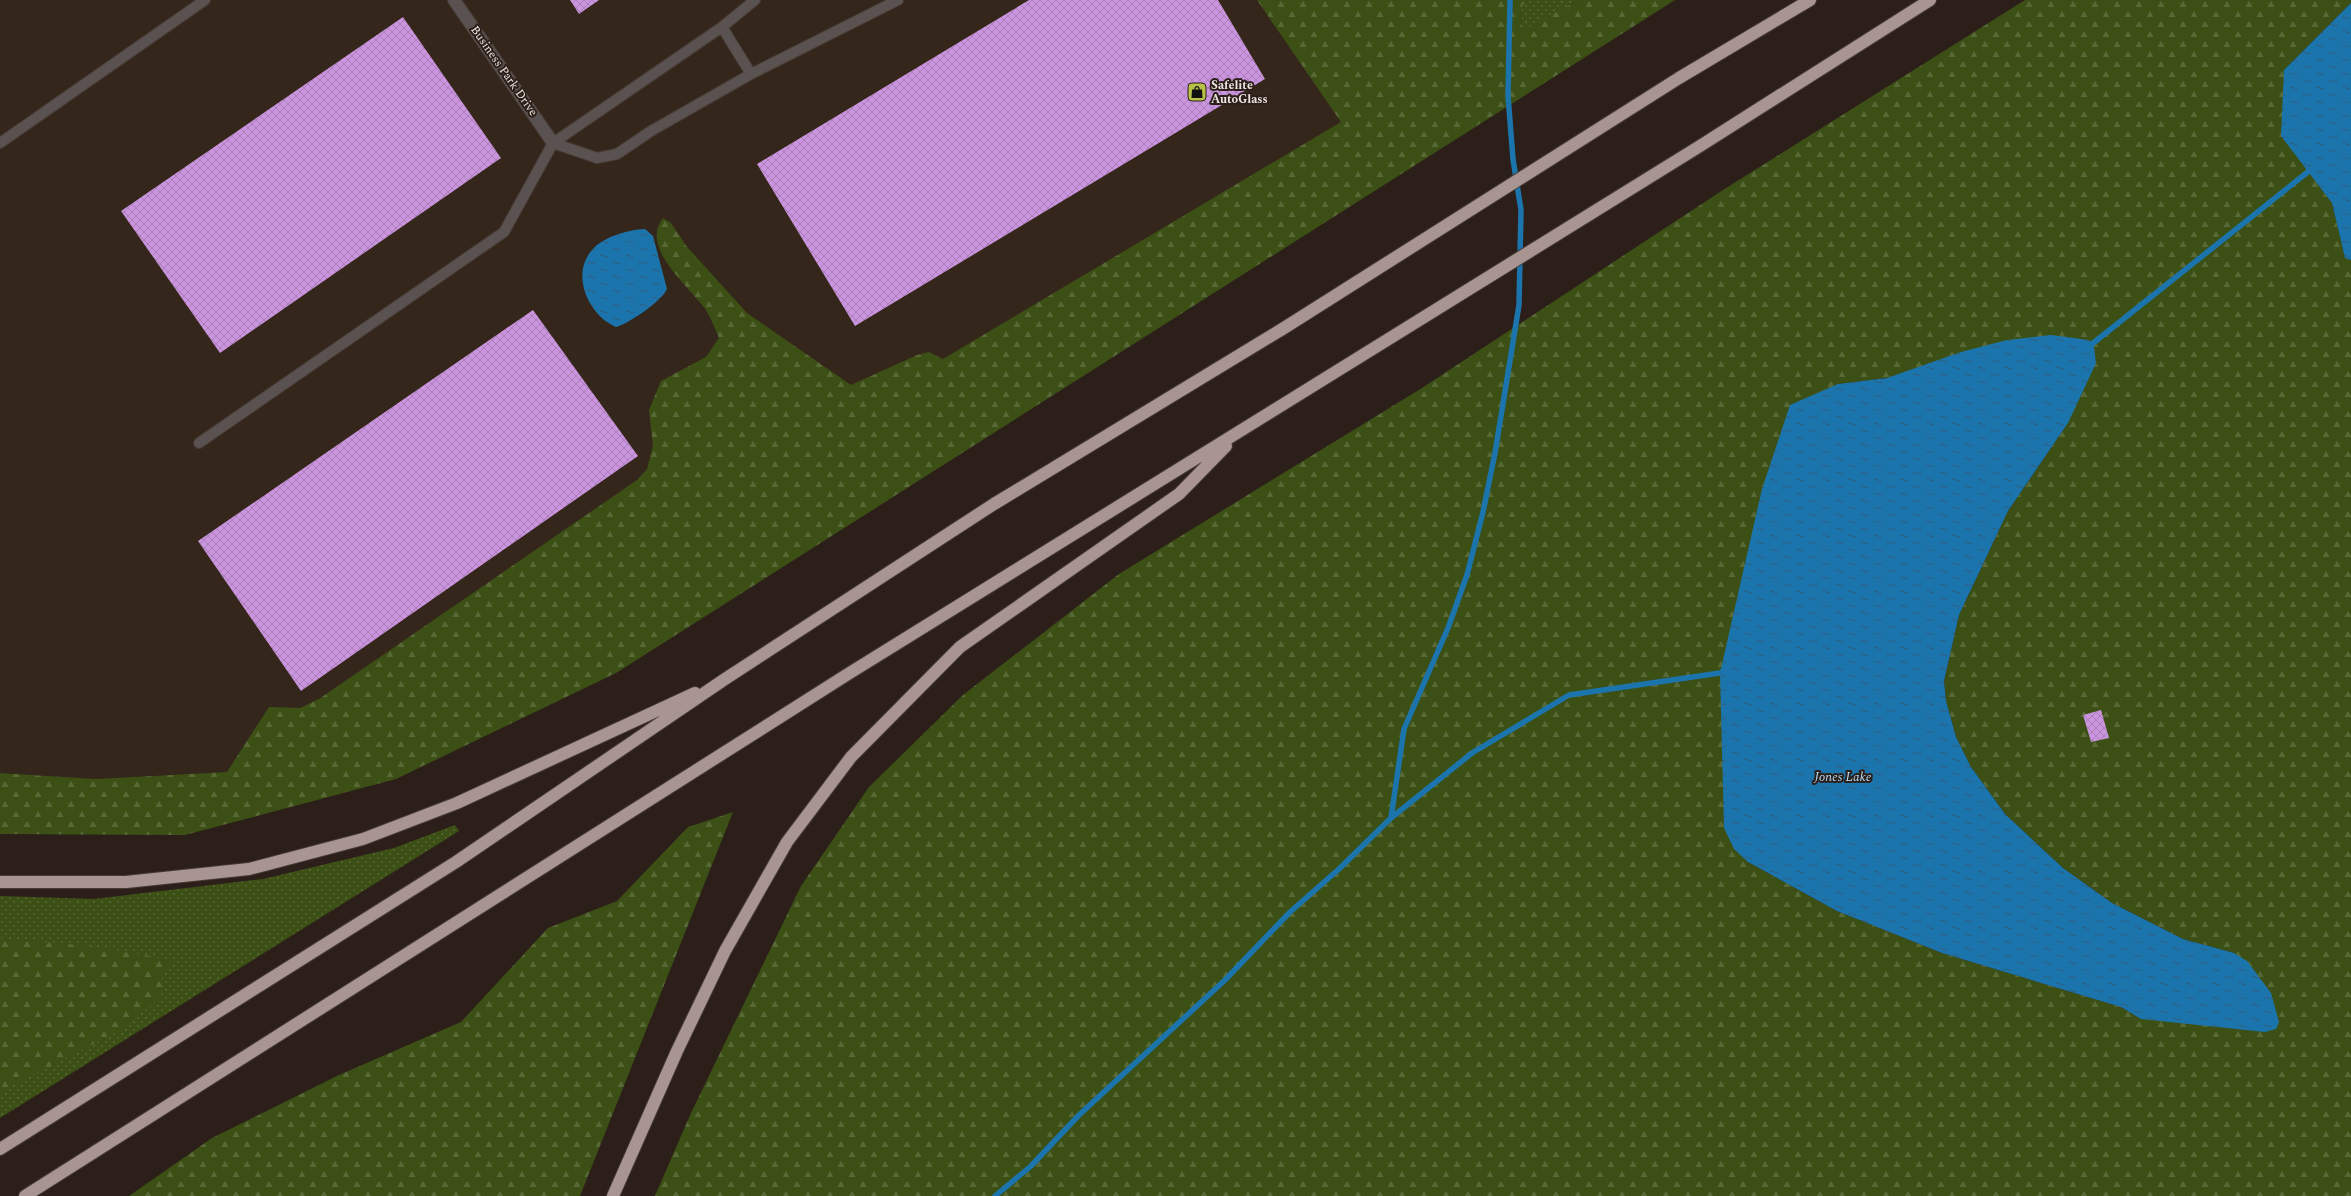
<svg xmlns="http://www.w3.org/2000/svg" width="2351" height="1196" font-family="Spectral,serif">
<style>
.commercial{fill:#34261a}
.grass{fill:url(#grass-dots)}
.forest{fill:url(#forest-firs);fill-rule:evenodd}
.water{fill:url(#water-ripples)}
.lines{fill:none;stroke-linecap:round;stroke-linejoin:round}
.stream{stroke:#1c74ad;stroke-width:5.5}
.building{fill:url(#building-cross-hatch)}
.lane-casing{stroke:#473b35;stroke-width:12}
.street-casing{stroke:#473b35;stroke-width:14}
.highway-casing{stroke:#473b35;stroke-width:14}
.lane{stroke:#5a5251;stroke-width:10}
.street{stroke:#5a5251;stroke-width:12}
.highway{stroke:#a89591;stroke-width:12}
.labels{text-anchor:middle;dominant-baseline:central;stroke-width:4;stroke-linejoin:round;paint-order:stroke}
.street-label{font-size:12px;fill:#eee5e1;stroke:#2c1f19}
.poi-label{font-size:12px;font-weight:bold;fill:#eee5e1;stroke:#2c1f19;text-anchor:start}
.water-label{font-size:13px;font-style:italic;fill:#b5dbfb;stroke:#2c1f19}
</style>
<defs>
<pattern id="grass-dots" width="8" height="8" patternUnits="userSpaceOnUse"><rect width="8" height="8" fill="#3c5015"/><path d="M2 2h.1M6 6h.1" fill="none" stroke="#586937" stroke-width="1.8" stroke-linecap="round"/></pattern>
<pattern id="forest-firs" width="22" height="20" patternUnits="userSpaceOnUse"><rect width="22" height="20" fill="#3c5015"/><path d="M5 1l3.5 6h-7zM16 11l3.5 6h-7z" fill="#586937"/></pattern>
<pattern id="water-ripples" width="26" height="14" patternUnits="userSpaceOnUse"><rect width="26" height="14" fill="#1c74ad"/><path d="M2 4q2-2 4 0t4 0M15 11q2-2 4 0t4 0" fill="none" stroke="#2f5f7e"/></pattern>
<pattern id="building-cross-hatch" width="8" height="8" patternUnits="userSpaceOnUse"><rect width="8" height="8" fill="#cb94de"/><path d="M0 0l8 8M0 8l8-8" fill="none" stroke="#aa80b8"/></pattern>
</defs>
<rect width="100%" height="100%" fill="#2c1f19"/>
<path class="commercial" d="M0,0H1529L1522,6L1521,32L227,772L96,779L0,773Z"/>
<path class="grass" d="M1529,0H1579L1521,32L1522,5Z
M455,825L459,831L0,1118V896L94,899L263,879L394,848Z"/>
<path class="forest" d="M1257,0H1529L1522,6L1521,31L1579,0H1675L616,673L396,779L185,835L0,834V773L96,779L227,772L269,707L300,708L319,699L637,480L647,469L653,446L649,410L661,381L706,357L719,338C715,329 711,318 706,310C691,288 639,248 663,218L671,223L687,247L747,313L851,385L917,355L929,352L943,359L1341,122Z
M2025,0H2351V3L2284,70L2309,171L2332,203L2345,257L2351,260V1196H655L691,1113L801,886L869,787L963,695L1119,574L1422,388L1723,190ZM1887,378L2068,423L2008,511L1959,615L1944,681L1946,701L1956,737L1971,767L2005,814L2063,868L2112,903L2183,939L2234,953L2141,1019L2121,1007L1942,953L1837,911L1748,862L1838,384Z
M733,812L580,1196H129L212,1138L339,1075L461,1022L548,928L617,901L688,827Z
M0,938L89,946L172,960L162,977L161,997L117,1032L0,1092Z"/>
<path class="water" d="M2351,3V260L2345,258L2332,203L2281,136L2284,70Z
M645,229L653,236L667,289C662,301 628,324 616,327C589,316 570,275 592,250C604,236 628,230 645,229Z
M2051,335L2089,340L2094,347L2096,363L2068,423L2008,511L1959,615L1944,681L1946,701L1956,737L1971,767L2005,814L2063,868L2112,903L2183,939L2234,953L2247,961L2271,993L2279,1022L2276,1029L2265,1032L2141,1019L2121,1007L1942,953L1837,911L1748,862L1734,849L1724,828L1720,673L1762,489L1790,405L1838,384L1887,378L1961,352L2007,340Z"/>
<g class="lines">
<path class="stream" d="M2087,348L2309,171
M1391,818L1404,729L1448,628L1467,575L1483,512L1495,453L1519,305L1521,210L1513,159L1508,96L1510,0
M995,1196L1031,1166L1079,1115L1225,980L1290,912L1339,869L1391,818L1472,753L1569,695L1720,673L1725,670"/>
</g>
<path class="building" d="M570,0H599L579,14Z
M1029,0H1218L1265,79L855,326L757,164Z
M403,17L501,158L220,353L121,211Z
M533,310L638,456L301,691L198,541Z
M2101,710L2109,738L2091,742L2083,715Z"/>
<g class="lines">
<defs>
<path id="lane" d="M722,27L755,0
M0,143L205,0
M553,143L597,158L617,154L651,131L751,74L898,0
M199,443L504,232L553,143L722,27L751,74"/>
<path id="street" d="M454,0L553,143"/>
<path id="highway" d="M0,882H126L249,869L363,839L457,803L695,693
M0,1149L456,862L725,679L994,504L1284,328L1679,78L1810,0
M25,1196L848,674L1700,146L1930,0
M613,1196L677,1051L725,951L787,842L851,757L960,647L1179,494L1226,446"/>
</defs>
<use href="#lane" class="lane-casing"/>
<use href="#street" class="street-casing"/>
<use href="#highway" class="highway-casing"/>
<use href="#lane" class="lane"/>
<use href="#street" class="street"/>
<use href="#highway" class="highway"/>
</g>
<defs>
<symbol id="shop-square" viewBox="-11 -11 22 22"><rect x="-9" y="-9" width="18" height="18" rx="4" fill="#b8c147" stroke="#2c1f19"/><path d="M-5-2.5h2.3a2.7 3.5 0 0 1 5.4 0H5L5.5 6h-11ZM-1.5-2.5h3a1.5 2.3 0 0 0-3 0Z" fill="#111"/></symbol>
</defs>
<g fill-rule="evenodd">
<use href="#shop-square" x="1186" y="81" width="22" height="22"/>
</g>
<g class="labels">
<g class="street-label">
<text transform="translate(504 71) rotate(55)">Business Park Drive</text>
</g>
<g class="poi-label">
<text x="1211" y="85">Safelite<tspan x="1211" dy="14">AutoGlass</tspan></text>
</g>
<g class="water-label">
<text x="1843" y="777">Jones Lake</text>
</g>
</g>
</svg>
